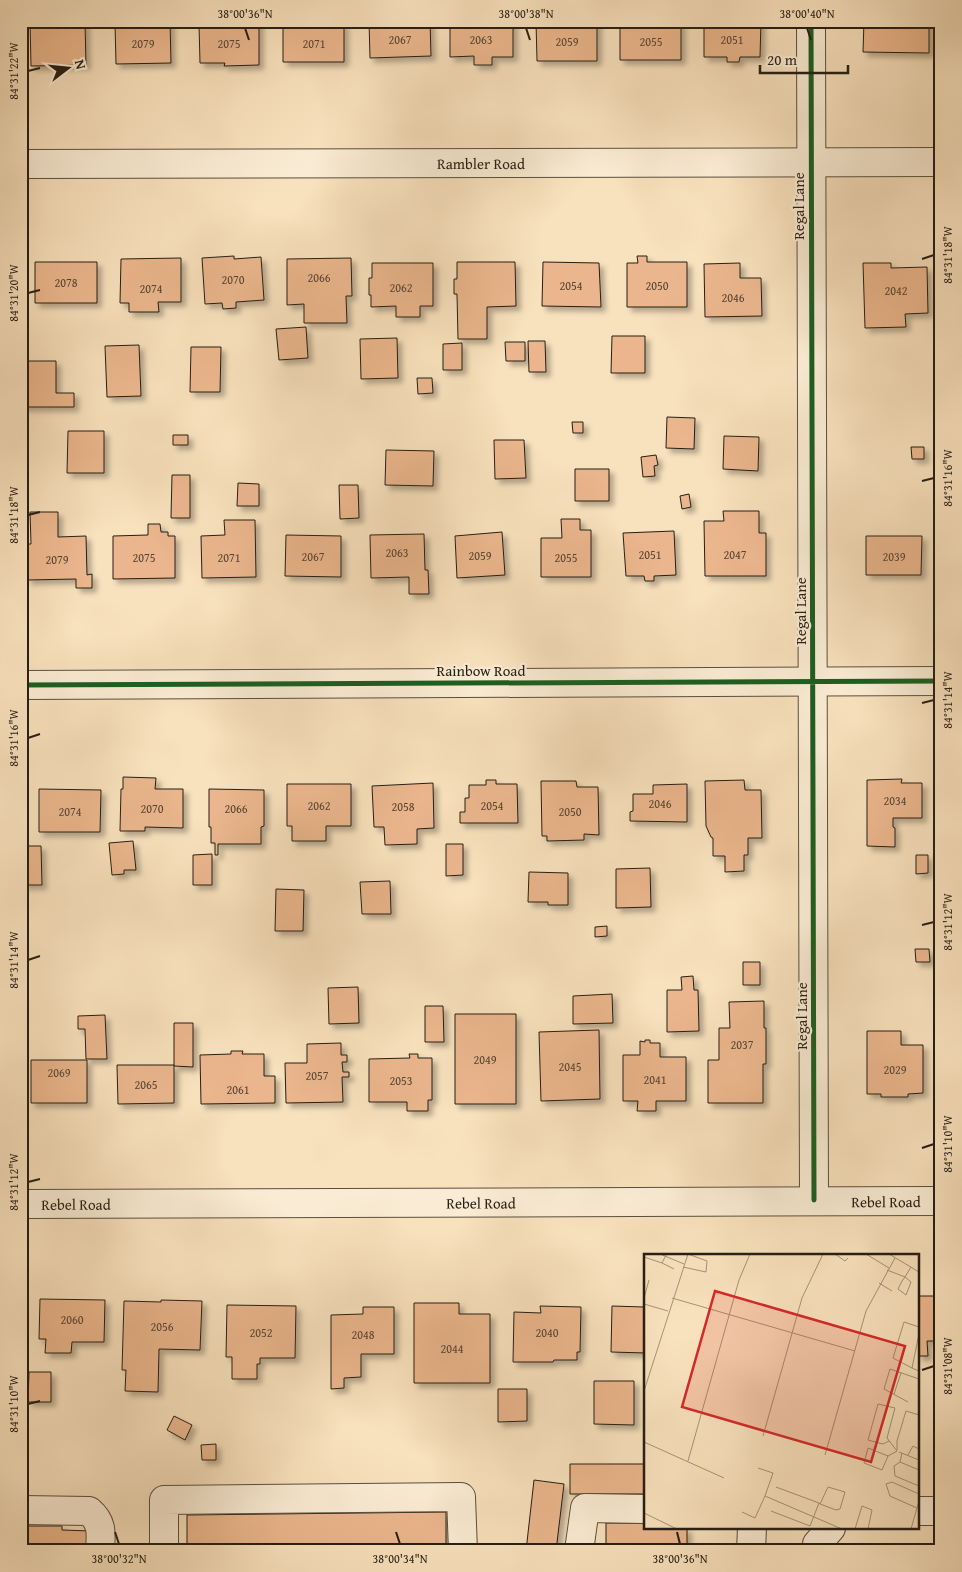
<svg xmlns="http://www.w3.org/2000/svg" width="962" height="1572" font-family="'Gentium Book Plus',serif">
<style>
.building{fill:#ebb68d;stroke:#261e14;filter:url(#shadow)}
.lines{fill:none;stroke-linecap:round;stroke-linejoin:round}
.minor-casing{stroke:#5a4f3e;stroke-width:30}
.minor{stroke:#faecd4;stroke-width:28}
.cycleway-casing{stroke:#faecd4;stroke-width:8}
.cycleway{stroke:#1b5e20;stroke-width:5}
.ticks{fill:none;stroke:#261e14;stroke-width:2}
.labels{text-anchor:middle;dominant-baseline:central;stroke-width:4.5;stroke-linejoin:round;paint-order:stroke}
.number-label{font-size:12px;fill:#574432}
.street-label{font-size:15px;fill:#261e14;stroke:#faecd4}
.inset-road{fill:none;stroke:#a49379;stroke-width:1}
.view{fill:#d62828;fill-opacity:0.15;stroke:#d62828;stroke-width:2.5}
.inset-edge{fill:none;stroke:#261e14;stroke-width:2.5}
.neatline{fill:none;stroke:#261e14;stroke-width:2}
.ticks-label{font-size:12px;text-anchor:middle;fill:#261e14}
</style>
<defs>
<filter id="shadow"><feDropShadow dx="4.5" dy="4.5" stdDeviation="2.5" flood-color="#0004"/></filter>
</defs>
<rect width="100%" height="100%" fill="#f8e1bd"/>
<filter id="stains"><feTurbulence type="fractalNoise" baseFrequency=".004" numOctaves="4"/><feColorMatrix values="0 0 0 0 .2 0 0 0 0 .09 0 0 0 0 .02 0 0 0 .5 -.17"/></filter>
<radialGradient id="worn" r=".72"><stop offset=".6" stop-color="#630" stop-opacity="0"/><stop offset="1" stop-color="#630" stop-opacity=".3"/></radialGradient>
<path class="building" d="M30,21L85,22L86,65L31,66Z
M137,21H170L171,63L116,64L115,23Z
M234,21H259V65L224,66L225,63H200L199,24H234Z
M369,21H430L431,56L370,58Z
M450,21H513V57H492V65H474V56L450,57Z
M536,21H597V61H537Z
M620,21H681V60H620Z
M704,21H761L760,57H740L739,62H727V57H704Z
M864,21H929V53L863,52Z
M283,23H344V62H283Z
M234,256V259L261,257L264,300L236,302V308L223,309L222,303L205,304L202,258Z
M637,256H647V262H687V307H627V263H638Z
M181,258V302H158L159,312H129V303H120L121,259Z
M351,258L352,296H346L347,323H304V304L287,305V259Z
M35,262H97V303H35Z
M457,262H515L516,306L487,307V339H458L457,294H454V279H457Z
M543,262L599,263L601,307L542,306Z
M372,263H433V306H420V317H396V306L371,307V295H369V278H372Z
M740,263V278H761L762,316L705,317L704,264Z
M863,263H891V268L927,267L928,313L905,314L906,327L865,328Z
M306,327L308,358L279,360L276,329Z
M612,336H645V373H611Z
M397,338L398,378L361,379L360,339Z
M528,341H545L546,372H529Z
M505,342H525V361H506Z
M462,343V370H443V344Z
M139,345L141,396L107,397L105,346Z
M191,347H221L220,392H190Z
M21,361H56V393H74V407H21Z
M417,378H432L433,393L418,394Z
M667,417L695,418L694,449L666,448Z
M572,422H583V433H573Z
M68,431H104V473H67Z
M173,435H188V445H173Z
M724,436L759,437L758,471L723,469Z
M494,440H524L526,478L495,479Z
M911,447H924V459H912Z
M386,450L434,451L433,486L385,485Z
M656,455L658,465L654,466L655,476L643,477L641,457Z
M575,469H609V501H575Z
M172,475H190V518H171Z
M238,483L259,484V506H237Z
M339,485H358L359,518L340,519Z
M689,494L691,507L682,509L680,496Z
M723,511H759V533H766V576H705L704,521H724Z
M30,512H58V537L86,536L87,575L92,574V588H76V579L27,580V544H31Z
M561,519H580V530H591V577H541V538H562Z
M224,520H255L256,577L202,578L201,536L225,535Z
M148,524H160L161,532H168V536H175V578L113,579V536L148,535Z
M674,531L676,575L654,576V581H645L644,576H626L623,533Z
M502,532L505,575L457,578L455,536Z
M424,534L425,570H428L429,594H409V577L371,578L370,535Z
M286,535L341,536V577L285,576Z
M866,536H922L921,575H866Z
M123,777L156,778L155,789H183V828L145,827V831H120L121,789H123Z
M902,779L901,783H922V818H893V827L895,828V847L867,846V780Z
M486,780H496V784H517L518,823H460V812H465V798H469V785H486Z
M744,780L745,790H761L762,838H748V855H744V871L725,872V856H713V838L711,837L706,826L705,781Z
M541,781H576L577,787H598L599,835L584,834V840L547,841V836H542Z
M433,783L434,828L417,829V844L385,845L384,827H374L372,786Z
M287,784H351V826H326V841H292V826H287Z
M687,784V822L630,821V812L633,811V794H653V785Z
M39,789L101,790L100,832H39Z
M209,789L264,790V826L261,827V844H218V855H215V843H211V827H209Z
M934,817H941V841H934Z
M133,841L136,870H124V874L112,875L109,843Z
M446,844H463V875L446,876Z
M22,846H41L42,885H23Z
M212,854V885H193V855Z
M916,855H928V873L916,874Z
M650,868L651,907L616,908V869Z
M529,872L568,873V905H548V902H528Z
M390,881L391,914H362L360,882Z
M276,889L304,890L303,931H275Z
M607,926V936L595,937V927Z
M915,949H929L930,962H916Z
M743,962H760V985H743Z
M693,976L694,990H698L699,1031L667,1032V990H682L681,977Z
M358,987L359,1023L329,1024L328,988Z
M612,994L613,1023L573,1024V996Z
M764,1001V1028H766V1064H763V1103H708V1060H719V1028H730L729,1002Z
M425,1006H443L444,1042H425Z
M455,1014H516V1104H455Z
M105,1015L107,1059H86L85,1029H78V1016Z
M174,1023H193V1067L174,1066Z
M599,1030L600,1099L541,1101L539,1032Z
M867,1031H901V1045H923V1093L908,1094V1097H881V1094H867Z
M645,1040H650V1043H660V1057H686V1101H656V1111H637L638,1101H623V1055H640V1041L645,1042Z
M341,1043V1055H347V1062H342L343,1072H349V1077H342L343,1102L286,1103L285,1063H307V1044Z
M231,1051H243L242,1054H264V1076H275V1103L201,1104L200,1055L231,1054Z
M409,1054H418V1058H432V1100H428V1111H407V1102H369V1059L410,1058Z
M31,1060H87V1103H31Z
M117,1065H174V1103L118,1104Z
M918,1296H941V1341H927L928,1356H918Z
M40,1299L105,1300L104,1342H72L71,1353H45L46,1339H39Z
M161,1300L202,1301L200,1350L159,1349L158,1392L125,1391L126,1370H122L124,1301L161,1302Z
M414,1303H459V1314H490V1383H414Z
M227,1305L296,1306L295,1358H260V1364H257V1379H232V1357H226Z
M540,1306L581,1307L580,1352H577V1360H554L553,1362H513L514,1312L541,1313Z
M612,1306L644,1307V1310H646V1353L611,1352Z
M363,1307H394V1354H361V1377L344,1378V1388L331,1389V1315L363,1314Z
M29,1372H51V1402H28Z
M594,1381H634V1425L594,1424Z
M498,1389H527V1421L498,1422Z
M174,1416L192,1425L185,1440L167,1430Z
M216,1444V1460H202L201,1445Z
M570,1464H646V1494H570Z
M534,1480L564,1484L556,1551H526Z
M446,1512V1551H187V1515Z
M606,1523H646V1528H687V1551H606Z
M21,1526H62V1530L91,1531V1551H21Z"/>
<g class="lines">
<defs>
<g id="minor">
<path d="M811,21L814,1200"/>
<path id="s1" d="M21,164L941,162"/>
<path d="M21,685L941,681"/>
<path id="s2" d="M21,1204L941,1201"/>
<path d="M21,1510L89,1511C103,1523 101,1533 100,1551"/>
<path d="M918,1511H941"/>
<path d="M164,1551V1500L461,1497L463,1551"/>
<path d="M579,1551L585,1508L646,1509"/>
<path d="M751,1551L752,1528"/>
<path d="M817,1551V1544L831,1528"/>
</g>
</defs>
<use href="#minor" class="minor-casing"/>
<use href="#minor" class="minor"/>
<defs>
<path id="cycleway" d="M811,21L814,1200
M21,685L941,681"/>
</defs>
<use href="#cycleway" class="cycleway-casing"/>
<use href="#cycleway" class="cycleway"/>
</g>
<path class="ticks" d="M245,28L249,40M526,28L530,40M807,28L811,40M28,71L40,68M922,259L934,255M28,293L40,290M922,481L934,478M28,515L40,512M922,703L934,700M28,738L40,734M922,925L934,922M28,960L40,956M922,1148L934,1144M28,1182L40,1179M922,1370L934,1366M28,1404L40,1401M115,1532L119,1544M396,1532L400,1544M677,1532L680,1544"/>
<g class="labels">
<g class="number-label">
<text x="400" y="39">2067</text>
<text x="481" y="39">2063</text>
<text x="732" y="39">2051</text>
<text x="567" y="41">2059</text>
<text x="651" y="41">2055</text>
<text x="143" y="43">2079</text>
<text x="229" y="43">2075</text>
<text x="314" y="43">2071</text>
<text x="319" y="277">2066</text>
<text x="233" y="279">2070</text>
<text x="66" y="282">2078</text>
<text x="571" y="285">2054</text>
<text x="657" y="285">2050</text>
<text x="401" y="287">2062</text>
<text x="151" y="288">2074</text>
<text x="896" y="290">2042</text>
<text x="733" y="297">2046</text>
<text x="397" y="552">2063</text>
<text x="650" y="554">2051</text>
<text x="735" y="554">2047</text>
<text x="480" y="555">2059</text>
<text x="313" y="556">2067</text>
<text x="894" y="556">2039</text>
<text x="144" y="557">2075</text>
<text x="229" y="557">2071</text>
<text x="566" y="557">2055</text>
<text x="57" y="559">2079</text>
<text x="895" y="800">2034</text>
<text x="660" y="803">2046</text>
<text x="319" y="805">2062</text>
<text x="492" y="805">2054</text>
<text x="403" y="806">2058</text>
<text x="152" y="808">2070</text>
<text x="236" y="808">2066</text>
<text x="70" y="811">2074</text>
<text x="570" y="811">2050</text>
<text x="742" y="1044">2037</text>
<text x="485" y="1059">2049</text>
<text x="570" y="1066">2045</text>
<text x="895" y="1069">2029</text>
<text x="59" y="1072">2069</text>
<text x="317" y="1075">2057</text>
<text x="655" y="1079">2041</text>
<text x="401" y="1080">2053</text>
<text x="146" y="1084">2065</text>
<text x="238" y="1089">2061</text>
<text x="72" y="1319">2060</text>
<text x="162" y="1326">2056</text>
<text x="261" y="1332">2052</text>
<text x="547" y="1332">2040</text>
<text x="363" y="1334">2048</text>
<text x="452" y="1348">2044</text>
</g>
<g class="street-label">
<text stroke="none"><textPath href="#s1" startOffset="460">Rambler Road</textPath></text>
<text transform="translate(798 206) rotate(-90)">Regal Lane</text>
<text transform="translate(800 611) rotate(-90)">Regal Lane</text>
<text x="481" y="670">Rainbow Road</text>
<text transform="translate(801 1016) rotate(-90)">Regal Lane</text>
<text stroke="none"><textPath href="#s2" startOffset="865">Rebel Road</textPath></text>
<text stroke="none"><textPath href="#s2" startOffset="460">Rebel Road</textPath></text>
<text stroke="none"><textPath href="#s2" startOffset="55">Rebel Road</textPath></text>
</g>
</g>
<g transform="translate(644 1254)">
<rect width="275" height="275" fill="#f8e1bd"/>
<path class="inset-road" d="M16,0L40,10M191,0L201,7L204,4M222,0L245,14M245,0L275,18M22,1L18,9L30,15M0,3L18,9M39,13L62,18L63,7L44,0M243,16L261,23L267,28L262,41L254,35L258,27L261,23L267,13M235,29L248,37M0,44L5,26M28,44L211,97M0,50L24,57M275,80L268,114L275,117M268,114L249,104L260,68L275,73M0,137L44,0M250,140L257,119M264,148L240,135L246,115L275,125M119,182L158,44L179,0M245,187L239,190L224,186L234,150L251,154L243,184L253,197M0,188L80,224M253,196V187L262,157L275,161M255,198L275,206M258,199L256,208L275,216M181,201L222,57L251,4M264,201L269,192L275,195M244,202L224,194L220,209L238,216L244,202L253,197M44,207L95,26L106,0M256,208L250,212L251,222L275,232M114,214L129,219L121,242M175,249L176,250L192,256L196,255L201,238L184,233L176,250M273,254L246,242L242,230L248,228L275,240M127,257L166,272L175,249L132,233M98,258L111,264L121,242L198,275M0,259L33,275M211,275L218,252L228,256L224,275M267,275L275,247"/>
<path class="view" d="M71,37L261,92L227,208L38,153Z"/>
<rect width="275" height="275" class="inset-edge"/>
</g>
<rect width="962" height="1572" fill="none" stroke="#f8e1bd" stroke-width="55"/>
<g transform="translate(68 68) rotate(74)" stroke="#faecd4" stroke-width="4" paint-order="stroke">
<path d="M0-4L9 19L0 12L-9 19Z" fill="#261e14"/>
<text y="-8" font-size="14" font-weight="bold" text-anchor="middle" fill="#261e14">N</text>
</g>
<path d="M760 65v8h88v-8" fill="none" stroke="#261e14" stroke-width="2.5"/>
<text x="767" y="65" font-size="15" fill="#261e14" stroke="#faecd4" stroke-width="4" paint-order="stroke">20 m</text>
<rect x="28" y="28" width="906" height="1516" class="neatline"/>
<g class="ticks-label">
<text x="245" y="18">38°00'36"N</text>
<text x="526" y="18">38°00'38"N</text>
<text x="807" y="18">38°00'40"N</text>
<text transform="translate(14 71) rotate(-90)" y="4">84°31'22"W</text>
<text transform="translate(948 255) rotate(-90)" y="4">84°31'18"W</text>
<text transform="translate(14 293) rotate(-90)" y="4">84°31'20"W</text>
<text transform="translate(948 478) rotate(-90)" y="4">84°31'16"W</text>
<text transform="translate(14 515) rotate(-90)" y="4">84°31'18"W</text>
<text transform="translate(948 700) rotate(-90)" y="4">84°31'14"W</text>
<text transform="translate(14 738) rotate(-90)" y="4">84°31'16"W</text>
<text transform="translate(948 922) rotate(-90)" y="4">84°31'12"W</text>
<text transform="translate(14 960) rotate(-90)" y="4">84°31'14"W</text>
<text transform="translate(948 1144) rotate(-90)" y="4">84°31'10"W</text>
<text transform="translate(14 1182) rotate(-90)" y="4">84°31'12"W</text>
<text transform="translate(948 1366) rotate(-90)" y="4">84°31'08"W</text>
<text transform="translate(14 1404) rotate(-90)" y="4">84°31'10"W</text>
<text x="119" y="1563">38°00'32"N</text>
<text x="400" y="1563">38°00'34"N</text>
<text x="680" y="1563">38°00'36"N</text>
</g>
<rect width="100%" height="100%" filter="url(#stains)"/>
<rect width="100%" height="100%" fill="url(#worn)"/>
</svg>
